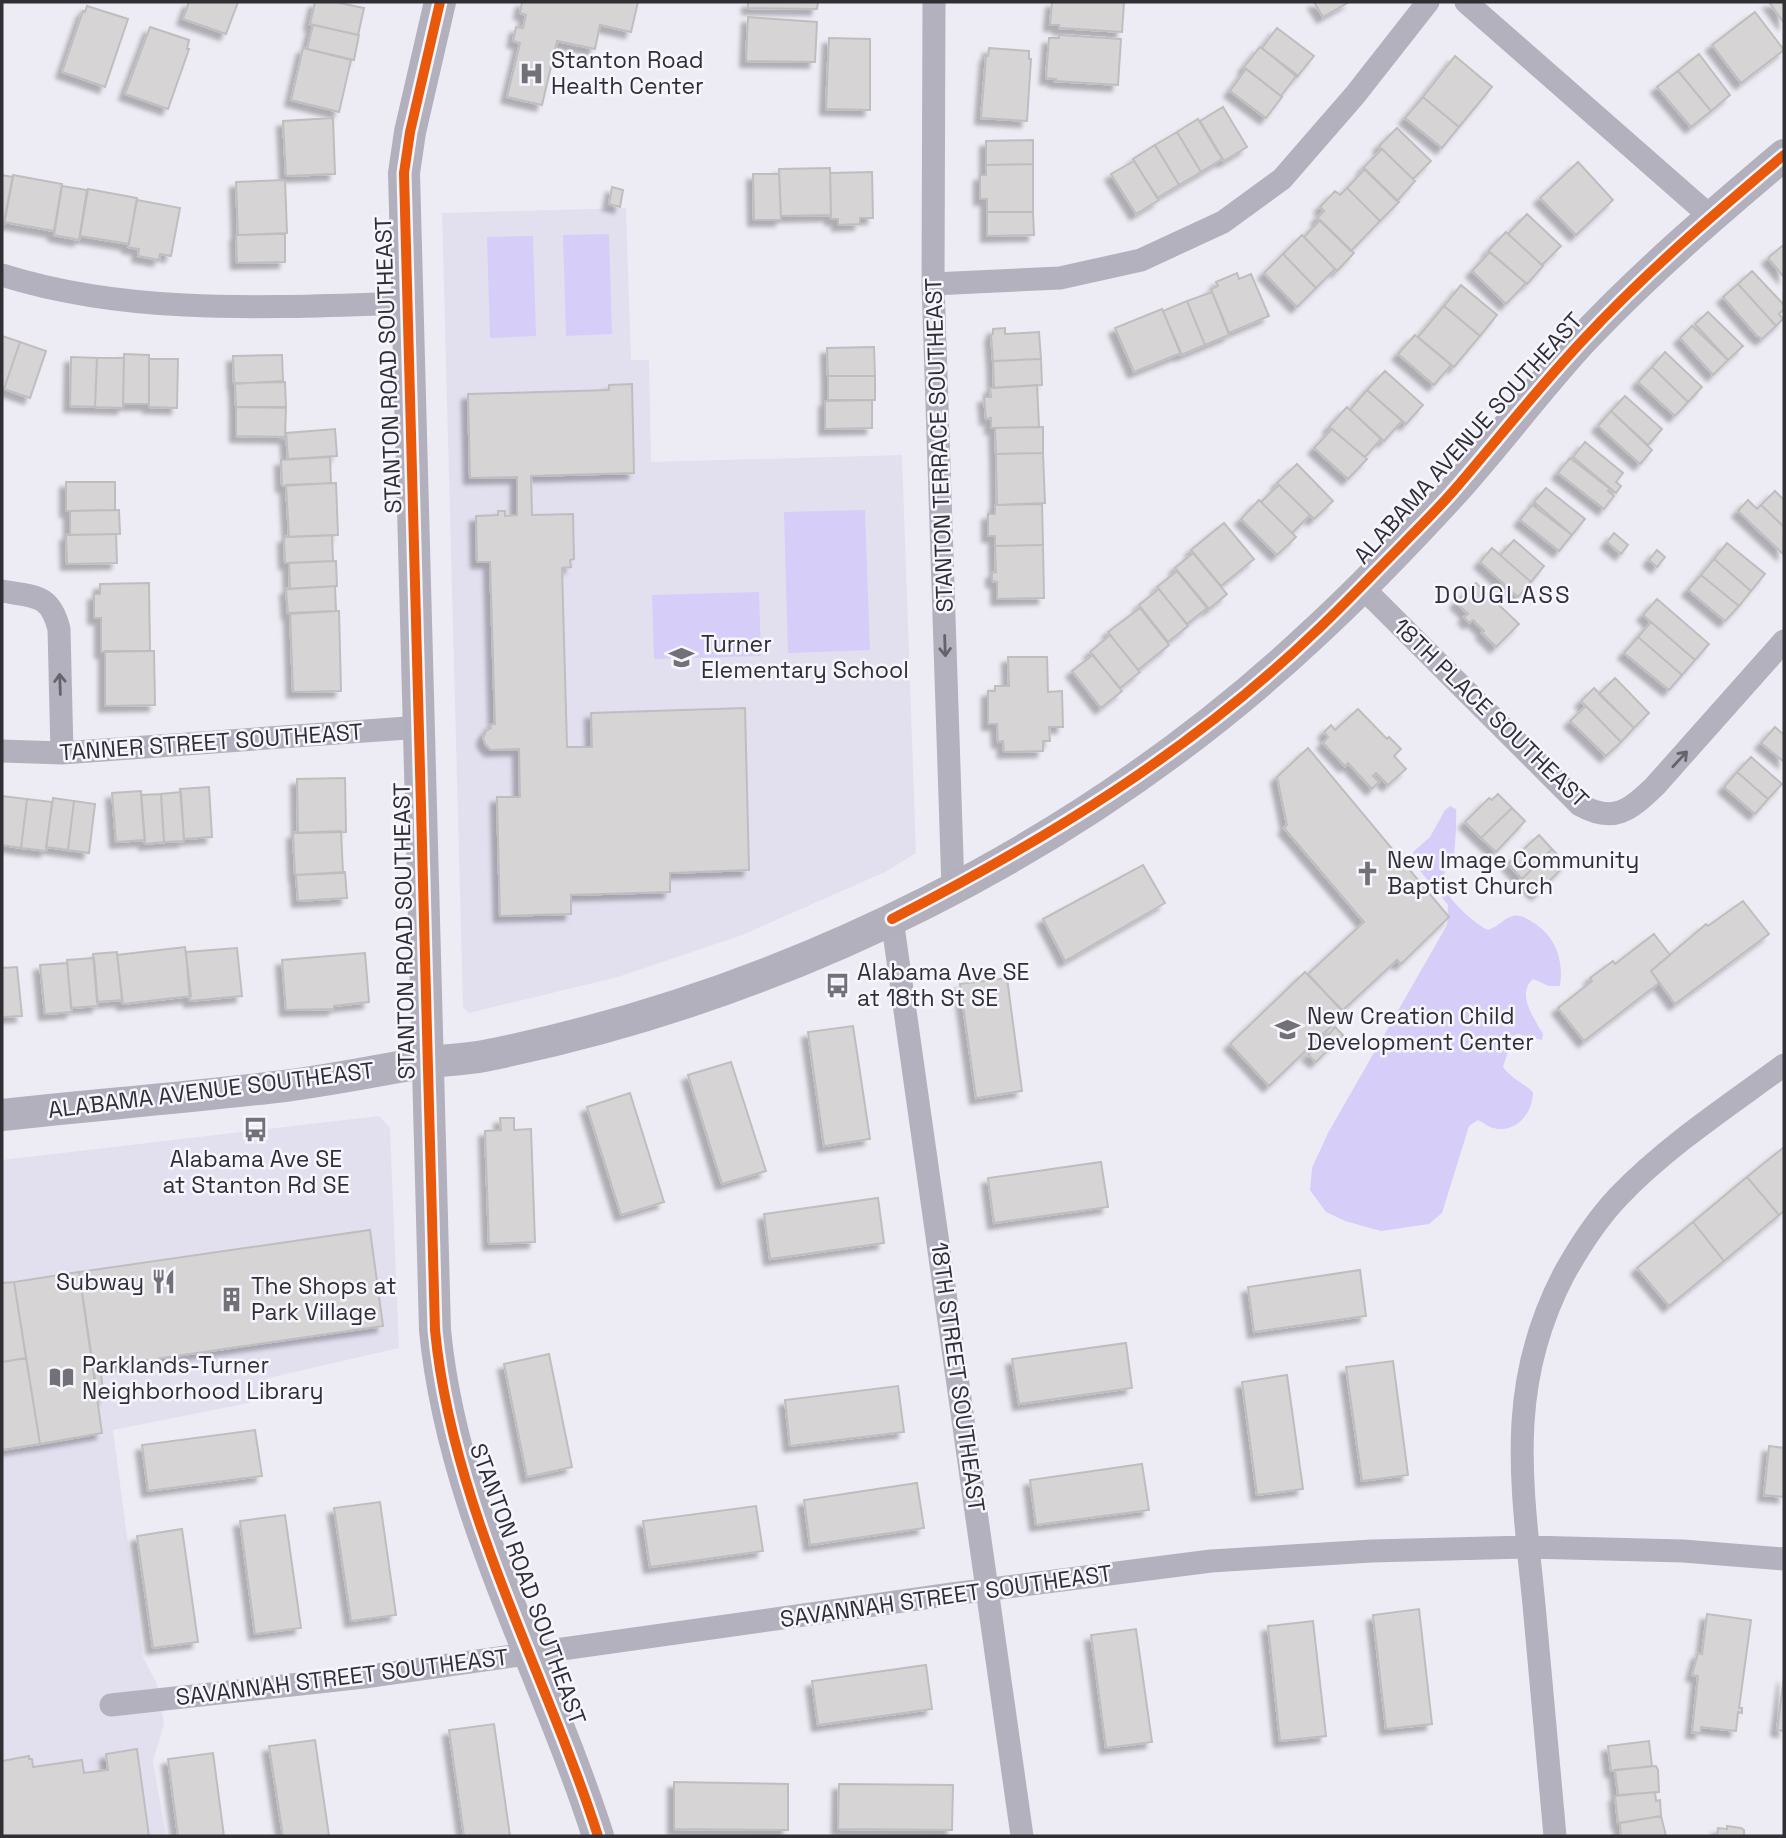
<svg xmlns="http://www.w3.org/2000/svg" width="1786" height="1838" font-family="'Space Grotesk',sans-serif">
<style>
.built{fill:#e2e0ef}
.green{fill:#d6cdf9}
.building{fill:#d6d4d5;stroke:#c0bdbf;stroke-width:2;filter:url(#shadow)}
.lines{fill:none;stroke-linecap:round;stroke-linejoin:round}
.street{stroke:#b4b1be;stroke-width:23}
.secondary{stroke:#b3b0be;stroke-width:32}
.cycleway-casing{stroke:#f7f6ff;stroke-width:15}
.cycleway{stroke:#e8590c;stroke-width:10}
.oneway{stroke:#65636b}
.labels{text-anchor:middle;dominant-baseline:central;stroke-width:5;stroke-linejoin:round;paint-order:stroke}
.poi-label{font-size:23px;fill:#302f34;stroke:#f7f6ff;text-anchor:start}
.street-label{font-size:23px;fill:#302f34;stroke:#f7f6ff}
.neighbourhood-label{font-size:24px;letter-spacing:2px;fill:#312f3a;stroke:#f7f6ff}
</style>
<defs>
<filter id="shadow"><feDropShadow dx="-6" dy="6" stdDeviation="2" flood-color="#0004"/></filter>
</defs>
<rect width="100%" height="100%" fill="#edecf4"/>
<path class="built" d="M626,208L631,360H649L651,462L902,455L916,853L887,871L742,935L618,977L469,1013L463,1007L442,213Z
M379,1116L390,1128L399,1348L268,1378L249,1403L113,1430L143,1657L157,1684L164,1724L153,1761L166,1836H2V1160Z"/>
<path class="green" d="M609,234L612,334L566,336L563,235Z
M533,236L536,336L490,338L487,237Z
M865,510L870,650L788,653L784,512Z
M759,592L761,656L654,659L652,595Z
M1450,806L1456,809C1457,812 1455,852 1454,855C1453,860 1449,865 1444,868C1445,875 1445,884 1447,891C1451,903 1477,925 1488,930C1498,927 1504,918 1513,916C1520,914 1528,919 1534,923C1556,937 1564,961 1560,986H1549L1533,979C1516,994 1534,1018 1543,1034L1542,1040L1518,1034L1513,1036L1503,1067C1511,1078 1523,1083 1533,1092C1533,1113 1516,1134 1493,1128C1488,1127 1483,1122 1478,1120L1469,1126L1442,1213L1429,1224L1381,1231L1345,1221L1326,1212L1310,1190L1312,1168L1328,1133L1447,925L1448,905L1417,867L1413,852L1430,837L1445,810Z"/>
<path class="building" d="M189,2H238L226,34L183,19Z
M315,2H335L364,8L358,35L310,24Z
M522,2H638L631,32L600,25L595,49L557,41L542,105L507,97L520,43L513,41L516,27L523,28L526,15L520,13Z
M748,2H818L817,9L748,8Z
M1052,2H1124L1122,32L1059,28V25H1050Z
M1314,2H1349L1323,17Z
M1769,2H1784V23Z
M87,6L128,19L105,87L62,72L83,11L85,12Z
M1755,12L1784,50L1741,83L1712,45Z
M748,17L817,22L815,62L746,61Z
M313,25L359,35L354,60L307,49Z
M150,27L189,40L187,49H189L168,109L125,94Z
M1277,28L1314,56L1297,77L1262,48Z
M1059,35L1121,39L1118,85L1055,81L1056,79L1046,78L1049,38H1059Z
M829,38L870,39V110L826,109Z
M1260,47L1297,75L1281,96L1244,67Z
M303,48L351,60L339,112L291,100Z
M989,48L1029,51V59H1031L1027,121L981,118L986,56H988Z
M1699,54L1730,95L1711,111L1678,71Z
M1455,56L1492,87L1459,127L1423,97Z
M1246,69L1282,97L1266,118L1230,91Z
M1678,71L1711,111L1691,127L1657,87Z
M1423,97L1459,127L1442,148L1405,118Z
M1223,107L1247,147L1224,161L1200,121Z
M333,118L335,174L286,176L283,121Z
M1198,119L1222,159L1201,172L1177,132Z
M1397,128L1431,161L1413,179L1379,146Z
M1177,132L1201,172L1179,185L1155,145Z
M1033,140V164L986,165V141Z
M1155,145L1179,185L1157,198L1133,159Z
M1382,149L1415,181L1397,201L1363,168Z
M1134,161L1159,200L1136,214L1111,174Z
M1578,162L1613,200L1576,235L1540,198Z
M1033,164V212H987V199H980V175H986V165Z
M830,168L831,215L781,216L779,169Z
M1365,169L1399,202L1380,221L1347,188Z
M872,172L873,218H860V224L838,225V219H831L830,173Z
M753,174H779L781,220H754Z
M2,175L13,177L4,225H2Z
M13,175L62,184L54,231L4,222Z
M285,180L287,233L238,235L236,182Z
M62,186L87,190L79,240L54,235Z
M612,187L623,190L620,207L609,204Z
M1347,188L1380,221L1351,251L1317,218L1324,211L1320,207L1335,191L1340,195Z
M88,189L137,198L129,244L80,236Z
M137,200L180,208L171,256L160,254L159,260L138,256L139,249L128,247Z
M987,212H1033L1034,235L987,236Z
M1527,214L1561,246L1542,265L1508,234Z
M1320,220L1354,253L1337,271L1304,237Z
M1506,232L1543,266L1527,284L1488,251Z
M276,234H285V262L237,263L236,235Z
M1302,235L1335,269L1316,288L1283,254Z
M1782,246L1784,248V277L1768,258Z
M1490,252L1526,283L1506,304L1472,271Z
M1283,254L1316,288L1297,307L1264,273Z
M1752,271L1784,305V309L1779,314L1783,319L1776,326L1738,284Z
M1237,273L1239,279L1251,274L1269,316L1229,333L1211,289L1218,286L1216,282Z
M1738,284L1776,326L1762,339L1756,335L1723,297Z
M1461,285L1497,315L1480,336L1444,306Z
M1212,292L1229,335L1205,345L1187,301Z
M1187,301L1205,345L1181,355L1163,311Z
M1444,306L1480,336L1454,367L1418,337Z
M1162,309L1181,353L1134,372L1115,328Z
M1708,312L1743,346L1728,360L1695,324Z
M1692,326L1728,360L1713,375L1680,338Z
M1005,328V334L1039,332L1041,359L993,361L991,335L993,334V329Z
M1415,335L1451,365L1434,385L1398,354Z
M2,336L20,342L4,389L2,388Z
M20,342L46,351L30,398L4,389Z
M874,347L875,376H828L827,348Z
M1665,352L1702,387L1688,402L1652,367Z
M124,354L149,355V404H123Z
M282,355L283,381L234,384L233,356Z
M71,357L97,358L95,407L70,406Z
M97,358H124L123,408L95,407Z
M149,359H178L177,408L149,407Z
M1041,359L1042,385L994,388L993,361Z
M1652,367L1688,402L1675,416L1638,382Z
M1385,371L1423,405L1406,424L1367,390Z
M828,376H875V400H828Z
M285,382L286,408L236,407L235,383Z
M632,384L634,473L531,476L532,515L573,514L574,559L570,560L571,567L562,568L567,747H592L591,713L745,708L749,870L670,873V892L571,895V914L500,916L497,797H520L519,749L491,750L485,744L483,738L486,731L491,728L490,725L495,724L490,562H477L476,516L498,515V511H505V516L517,515V477L470,478L468,394L609,390V385Z
M1037,385L1039,427L991,428V418L986,419L984,397H991L990,388Z
M1367,390L1402,421L1384,441L1350,410Z
M1625,396L1662,429L1648,445L1611,411Z
M872,400V428L825,429V401Z
M236,407H286L285,437L236,436Z
M1347,407L1381,439L1365,457L1329,427Z
M1611,411L1652,450L1640,464L1598,426Z
M1043,427V453L996,454L995,428Z
M335,429L337,456L288,459L286,433Z
M1332,429L1367,459L1348,479L1314,448Z
M1585,442L1623,473L1616,482L1621,486L1616,493L1573,457Z
M1043,453L1045,503L997,505L996,454Z
M330,457L331,483L282,486L281,460Z
M1570,458L1610,489L1608,491L1614,496L1604,509L1558,473Z
M1297,464L1333,501L1314,519L1277,483Z
M66,482H115V510L66,511Z
M336,483L338,535L289,537L286,485Z
M1279,485L1310,515L1292,533L1261,502Z
M1546,488L1585,519L1572,535L1534,502Z
M1775,491L1784,500V527L1761,505Z
M1259,500L1296,537L1277,555L1241,519Z
M1748,500L1757,509L1761,505L1784,527L1783,554L1738,511Z
M1042,504L1043,545L995,546V536H988V514H995V505Z
M1532,505L1572,535L1559,551L1520,520Z
M119,510L120,534L70,535V511Z
M1224,523L1254,559L1221,586L1191,550Z
M1614,533L1628,545L1621,554L1607,542Z
M116,534L117,563L67,564L66,535Z
M332,535L333,561L285,563L284,537Z
M1514,540L1544,566L1531,582L1500,555Z
M1727,543L1765,574L1751,591L1714,559Z
M1043,545L1044,598L997,599V582L992,581V573L996,572L995,546Z
M1492,548L1531,582L1518,597L1480,562Z
M1657,550L1665,557L1657,567L1649,560Z
M1193,553L1227,594L1209,609L1175,568Z
M1714,559L1751,591L1739,606L1701,575Z
M336,561L337,586L290,589L289,563Z
M1177,571L1207,608L1187,624L1157,587Z
M1701,575L1739,606L1725,621L1688,590Z
M149,583L150,651L101,652V618H94V594H100V584Z
M1476,583L1519,624L1496,647L1482,633L1484,631L1473,620L1469,623L1464,617L1468,614L1456,602Z
M335,586L336,611L288,614L286,589Z
M1159,589L1188,626L1168,642L1139,605Z
M1657,599L1709,644L1695,660L1643,615Z
M1140,608L1169,645L1138,670L1108,632Z
M336,611H339L341,691L293,692L290,613Z
M1651,622L1695,660L1682,675L1638,637Z
M1110,635L1140,672L1120,688L1090,652Z
M1638,637L1682,675L1669,690L1624,653Z
M105,651H154L155,705L105,706Z
M1093,655L1122,691L1101,708L1072,671Z
M1008,657H1047L1048,692L1062,691L1063,727H1049L1050,741H1043V751L1004,752L1003,741L998,742L997,724H988V691H995V686H1009Z
M1615,678L1649,713L1634,728L1599,694Z
M1594,688L1634,728L1621,742L1581,701Z
M1586,706L1621,742L1606,756L1570,721Z
M1358,709L1387,739L1389,737L1401,749L1394,756L1406,769L1388,785L1376,773L1373,776L1379,782L1372,789L1348,763L1345,766L1323,743L1328,737L1324,732L1331,725L1335,730Z
M1775,727L1784,735V762L1761,743Z
M1308,748L1449,917L1401,964L1397,960L1342,1011L1308,974L1364,922L1284,828L1287,825L1277,777Z
M1751,757L1782,784L1768,799L1737,772Z
M1737,772L1768,799L1755,814L1724,787Z
M345,778L346,832L298,833L297,779Z
M209,787L212,837L184,839L180,789Z
M141,791L145,840L116,842L112,793Z
M181,792L184,841L164,842L161,794Z
M161,794L164,842L145,844L141,795Z
M1498,794L1512,808L1481,838L1465,822L1489,798L1492,800Z
M2,796L27,799L21,848L2,845Z
M53,798L74,801L68,850L46,847Z
M27,799L52,802L46,851L21,848Z
M74,801L95,804L89,853L68,850Z
M1512,808L1525,821L1496,852L1481,838Z
M341,831L343,873L295,875L293,833Z
M1539,835L1552,849L1522,879L1508,864Z
M1552,849L1566,864L1537,894L1522,879Z
M1143,865L1165,903L1065,961L1043,919Z
M345,872L347,898L298,901L296,875Z
M1743,901L1769,934L1675,1004L1651,971L1706,924L1708,926Z
M1654,934L1670,955L1651,971L1659,983L1584,1041L1558,1008L1592,981L1590,978L1613,961L1615,964Z
M185,947L191,996L123,1004L117,955Z
M237,948L242,996L190,1001L186,952Z
M117,952L122,1000L97,1002L93,954Z
M365,953L369,1002L334,1006V1009L286,1010L282,960Z
M94,958L98,1006L71,1008L67,960Z
M67,963L72,1012L45,1014L40,965Z
M17,967L22,1016L2,1017V968Z
M1305,972L1345,1013L1269,1086L1230,1044Z
M1007,978L1022,1091L976,1098L960,984Z
M853,1026L870,1139L824,1146L808,1032Z
M1335,1027L1343,1035L1330,1048L1323,1041Z
M1321,1042L1328,1050L1316,1062L1308,1055Z
M731,1062L766,1171L722,1184L688,1075Z
M630,1093L664,1202L621,1215L587,1107Z
M500,1118H514V1130L531,1129L535,1242L489,1244L485,1131L501,1130Z
M1784,1147V1211L1779,1215L1747,1177Z
M1101,1162L1108,1207L994,1223L988,1178Z
M1747,1177L1779,1215L1724,1261L1693,1222Z
M878,1198L884,1243L770,1259L764,1214Z
M1693,1222L1724,1261L1669,1306L1637,1268Z
M370,1230L383,1326L100,1367L104,1398L98,1399L79,1272Z
M1360,1270L1366,1316L1254,1332L1248,1287Z
M79,1272L102,1433L40,1444L14,1282Z
M14,1282L26,1358L2,1362V1283Z
M1126,1343L1132,1388L1019,1404L1012,1359Z
M549,1354L572,1467L527,1477L504,1364Z
M26,1358L40,1444L2,1450V1362Z
M1393,1361L1408,1475L1362,1481L1346,1367Z
M1287,1375L1303,1489L1257,1495L1242,1382Z
M898,1386L904,1432L790,1446L785,1400Z
M255,1430L262,1476L148,1491L142,1445Z
M1769,1446L1784,1448V1497L1764,1495Z
M1142,1464L1149,1510L1036,1525L1030,1480Z
M917,1483L924,1528L810,1545L804,1500Z
M380,1502L396,1615L351,1621L334,1508Z
M756,1506L763,1551L650,1567L643,1521Z
M285,1515L301,1628L255,1634L240,1521Z
M182,1529L198,1642L153,1648L137,1536Z
M1419,1609L1432,1724L1386,1729L1373,1615Z
M1707,1614L1751,1620L1739,1708H1742V1713L1738,1712L1736,1731L1701,1727V1733L1692,1732L1698,1676L1692,1675L1698,1653L1702,1654Z
M1313,1621L1326,1736L1280,1741L1268,1626Z
M1136,1629L1152,1742L1106,1748L1091,1635Z
M926,1665L932,1709L818,1725L812,1681Z
M1784,1677V1731L1777,1730Z
M494,1724L510,1836H464L449,1730Z
M315,1740L329,1836H283L269,1746Z
M1649,1741L1652,1766L1611,1771L1608,1746Z
M137,1749L149,1836H2V1761L29,1756V1759H32L33,1767L82,1760L84,1773L108,1770L106,1754Z
M213,1753L224,1836H178L168,1759Z
M1656,1766L1658,1770L1659,1792L1618,1795L1615,1770Z
M674,1782L788,1784V1830L674,1829Z
M839,1784L953,1785L952,1830L838,1829Z
M1655,1792L1656,1801L1660,1800L1661,1816L1618,1823L1615,1796Z
M1661,1816L1666,1836H1621L1620,1823Z
M1727,1826L1741,1828L1744,1830V1836H1717L1718,1828L1727,1829Z"/>
<g class="lines">
<path class="street" d="M934,2L933,284L953,888
M1466,2L1711,217
M2,275C132,316 273,307 408,303
M933,284L1060,278L1141,260L1223,222L1282,179L1355,95L1428,2
M1361,586L1580,805C1614,824 1630,810 1655,786L1784,641
M2,591C34,597 50,593 59,629L62,753
M2,751L62,753L421,727
M892,919L1022,1836
M111,1705L364,1677L952,1594L1211,1561L1372,1551L1528,1547L1683,1551L1784,1559
M1555,1836C1548,1759 1541,1682 1534,1605C1522,1483 1505,1387 1564,1274C1579,1247 1597,1219 1619,1196C1667,1146 1728,1106 1784,1065"/>
<path class="secondary" d="M440,2L410,132L404,173L435,1330C452,1508 544,1668 598,1836
M2,1115C96,1105 191,1097 285,1086C331,1080 376,1071 421,1063C442,1060 463,1060 484,1056C788,995 1084,848 1311,636C1360,591 1407,542 1452,493C1497,443 1537,389 1582,340C1645,273 1714,214 1784,155"/>
<defs>
<path id="cycleway" d="M440,2L410,132L404,173L435,1330C452,1508 544,1668 598,1836
M892,919C1044,841 1190,752 1314,633C1343,606 1370,577 1398,549C1417,529 1437,510 1455,489C1498,439 1538,388 1583,340C1645,273 1714,214 1784,155"/>
</defs>
<use href="#cycleway" class="cycleway-casing"/>
<use href="#cycleway" class="cycleway"/>
</g>
<defs><path id="oneway-shaft" d="M-6 0H5M1.5-3L5.5 0L1.5 3" fill="none" stroke-width="1.6" stroke-linecap="round" stroke-linejoin="round" transform="scale(1.75)"/></defs>
<g class="oneway">
<use href="#oneway-shaft" transform="translate(945 646) rotate(88)"/>
<use href="#oneway-shaft" transform="translate(60 684) rotate(-92)"/>
<use href="#oneway-shaft" transform="translate(1680 759) rotate(-47)"/>
</g>
<defs>
<symbol id="hospital-bare" viewBox="-9 -9 18 18"><path d="M-5-5h3v3.5h4V-5h3V5h-3V1.5h-4V5h-3Z" fill="#727177" stroke="#f7f6ff" stroke-width="2.5" paint-order="stroke"/></symbol>
<symbol id="school-bare" viewBox="-9 -9 18 18"><path d="M0-5L7-2L0 1L-7-2ZM-4 1L0 2.5L4 1V4Q0 6-4 4Z" fill="#727177" stroke="#f7f6ff" stroke-width="2.5" paint-order="stroke"/></symbol>
<symbol id="church-bare" viewBox="-9 -9 18 18"><path d="M-1.2-6h2.4v3.5h3.3v2.4h-3.3V6h-2.4V-.1h-3.3v-2.4h3.3Z" fill="#727177" stroke="#f7f6ff" stroke-width="2.5" paint-order="stroke"/></symbol>
<symbol id="bus-bare" viewBox="-9 -9 18 18"><path d="M-5-6H5V4H4V6H2V4H-2V6H-4V4H-5ZM-3.5-4V0h7V-4ZM-3.5 1.2v1.5H-2V1.2ZM2 1.2v1.5H3.5V1.2Z" fill="#727177" stroke="#f7f6ff" stroke-width="2.5" paint-order="stroke"/></symbol>
<symbol id="restaurant-bare" viewBox="-9 -9 18 18"><path d="M-5-6h1v4h1v-4h1v4h1v-4h1v5L-1.5 .5V6h-2V.5L-5-1ZM5-6V6H3V1.5H1.5Q1.5-4 5-6Z" fill="#727177" stroke="#f7f6ff" stroke-width="2.5" paint-order="stroke"/></symbol>
<symbol id="building-bare" viewBox="-9 -9 18 18"><path d="M-4-6H4V6H1V3H-1V6H-4ZM-2.5-4.3h1.7v1.8h-1.7ZM.8-4.3h1.7v1.8H.8ZM-2.5-1h1.7V.8h-1.7ZM.8-1h1.7V.8H.8Z" fill="#727177" stroke="#f7f6ff" stroke-width="2.5" paint-order="stroke"/></symbol>
<symbol id="library-bare" viewBox="-9 -9 18 18"><path d="M-6-4Q-3-5.5-.7-3.5V5Q-3 3-6 4ZM6-4Q3-5.5 .7-3.5V5Q3 3 6 4Z" fill="#727177" stroke="#f7f6ff" stroke-width="2.5" paint-order="stroke"/></symbol>
</defs>
<g fill-rule="evenodd">
<use href="#hospital-bare" x="514" y="56" width="35" height="35"/>
<use href="#school-bare" x="664" y="640" width="35" height="35"/>
<use href="#church-bare" x="1350" y="856" width="35" height="35"/>
<use href="#bus-bare" x="820" y="968" width="35" height="35"/>
<use href="#school-bare" x="1270" y="1012" width="35" height="35"/>
<use href="#bus-bare" x="238" y="1112" width="35" height="35"/>
<use href="#restaurant-bare" x="146" y="1264" width="35" height="35"/>
<use href="#building-bare" x="214" y="1282" width="35" height="35"/>
<use href="#library-bare" x="44" y="1360" width="35" height="35"/>
</g>
<g class="labels">
<g class="poi-label">
<text x="551" y="60">Stanton Road<tspan x="551" dy="26">Health Center</tspan></text>
<text x="701" y="644">Turner<tspan x="701" dy="26">Elementary School</tspan></text>
<text x="1387" y="860">New Image Community<tspan x="1387" dy="26">Baptist Church</tspan></text>
<text x="857" y="972">Alabama Ave SE<tspan x="857" dy="26">at 18th St SE</tspan></text>
<text x="1307" y="1016">New Creation Child<tspan x="1307" dy="26">Development Center</tspan></text>
<text x="256" y="1159" text-anchor="middle">Alabama Ave SE<tspan x="256" dy="26">at Stanton Rd SE</tspan></text>
<text x="144" y="1282" text-anchor="end">Subway</text>
<text x="251" y="1286">The Shops at<tspan x="251" dy="26">Park Village</tspan></text>
<text x="82" y="1365">Parklands-Turner<tspan x="82" dy="26">Neighborhood Library</tspan></text>
</g>
<g class="street-label">
<text transform="translate(388 365) rotate(-92)">STANTON ROAD SOUTHEAST</text>
<text transform="translate(1468 438) rotate(-48)">ALABAMA AVENUE SOUTHEAST</text>
<text transform="translate(939 445) rotate(-92)">STANTON TERRACE SOUTHEAST</text>
<text transform="translate(1491 713) rotate(44)">18TH PLACE SOUTHEAST</text>
<text transform="translate(211 742) rotate(-4)">TANNER STREET SOUTHEAST</text>
<text transform="translate(404 931) rotate(-91)">STANTON ROAD SOUTHEAST</text>
<text transform="translate(211 1090) rotate(-7)">ALABAMA AVENUE SOUTHEAST</text>
<text transform="translate(958 1377) rotate(82)">18TH STREET SOUTHEAST</text>
<text transform="translate(528 1584) rotate(70)">STANTON ROAD SOUTHEAST</text>
<text transform="translate(946 1596) rotate(-8)">SAVANNAH STREET SOUTHEAST</text>
<text transform="translate(342 1677) rotate(-7)">SAVANNAH STREET SOUTHEAST</text>
</g>
<g class="neighbourhood-label">
<text x="1503" y="594">DOUGLASS</text>
</g>
</g>
<rect width="1786" height="1838" fill="none" stroke="#302f34" stroke-width="7"/>
</svg>
